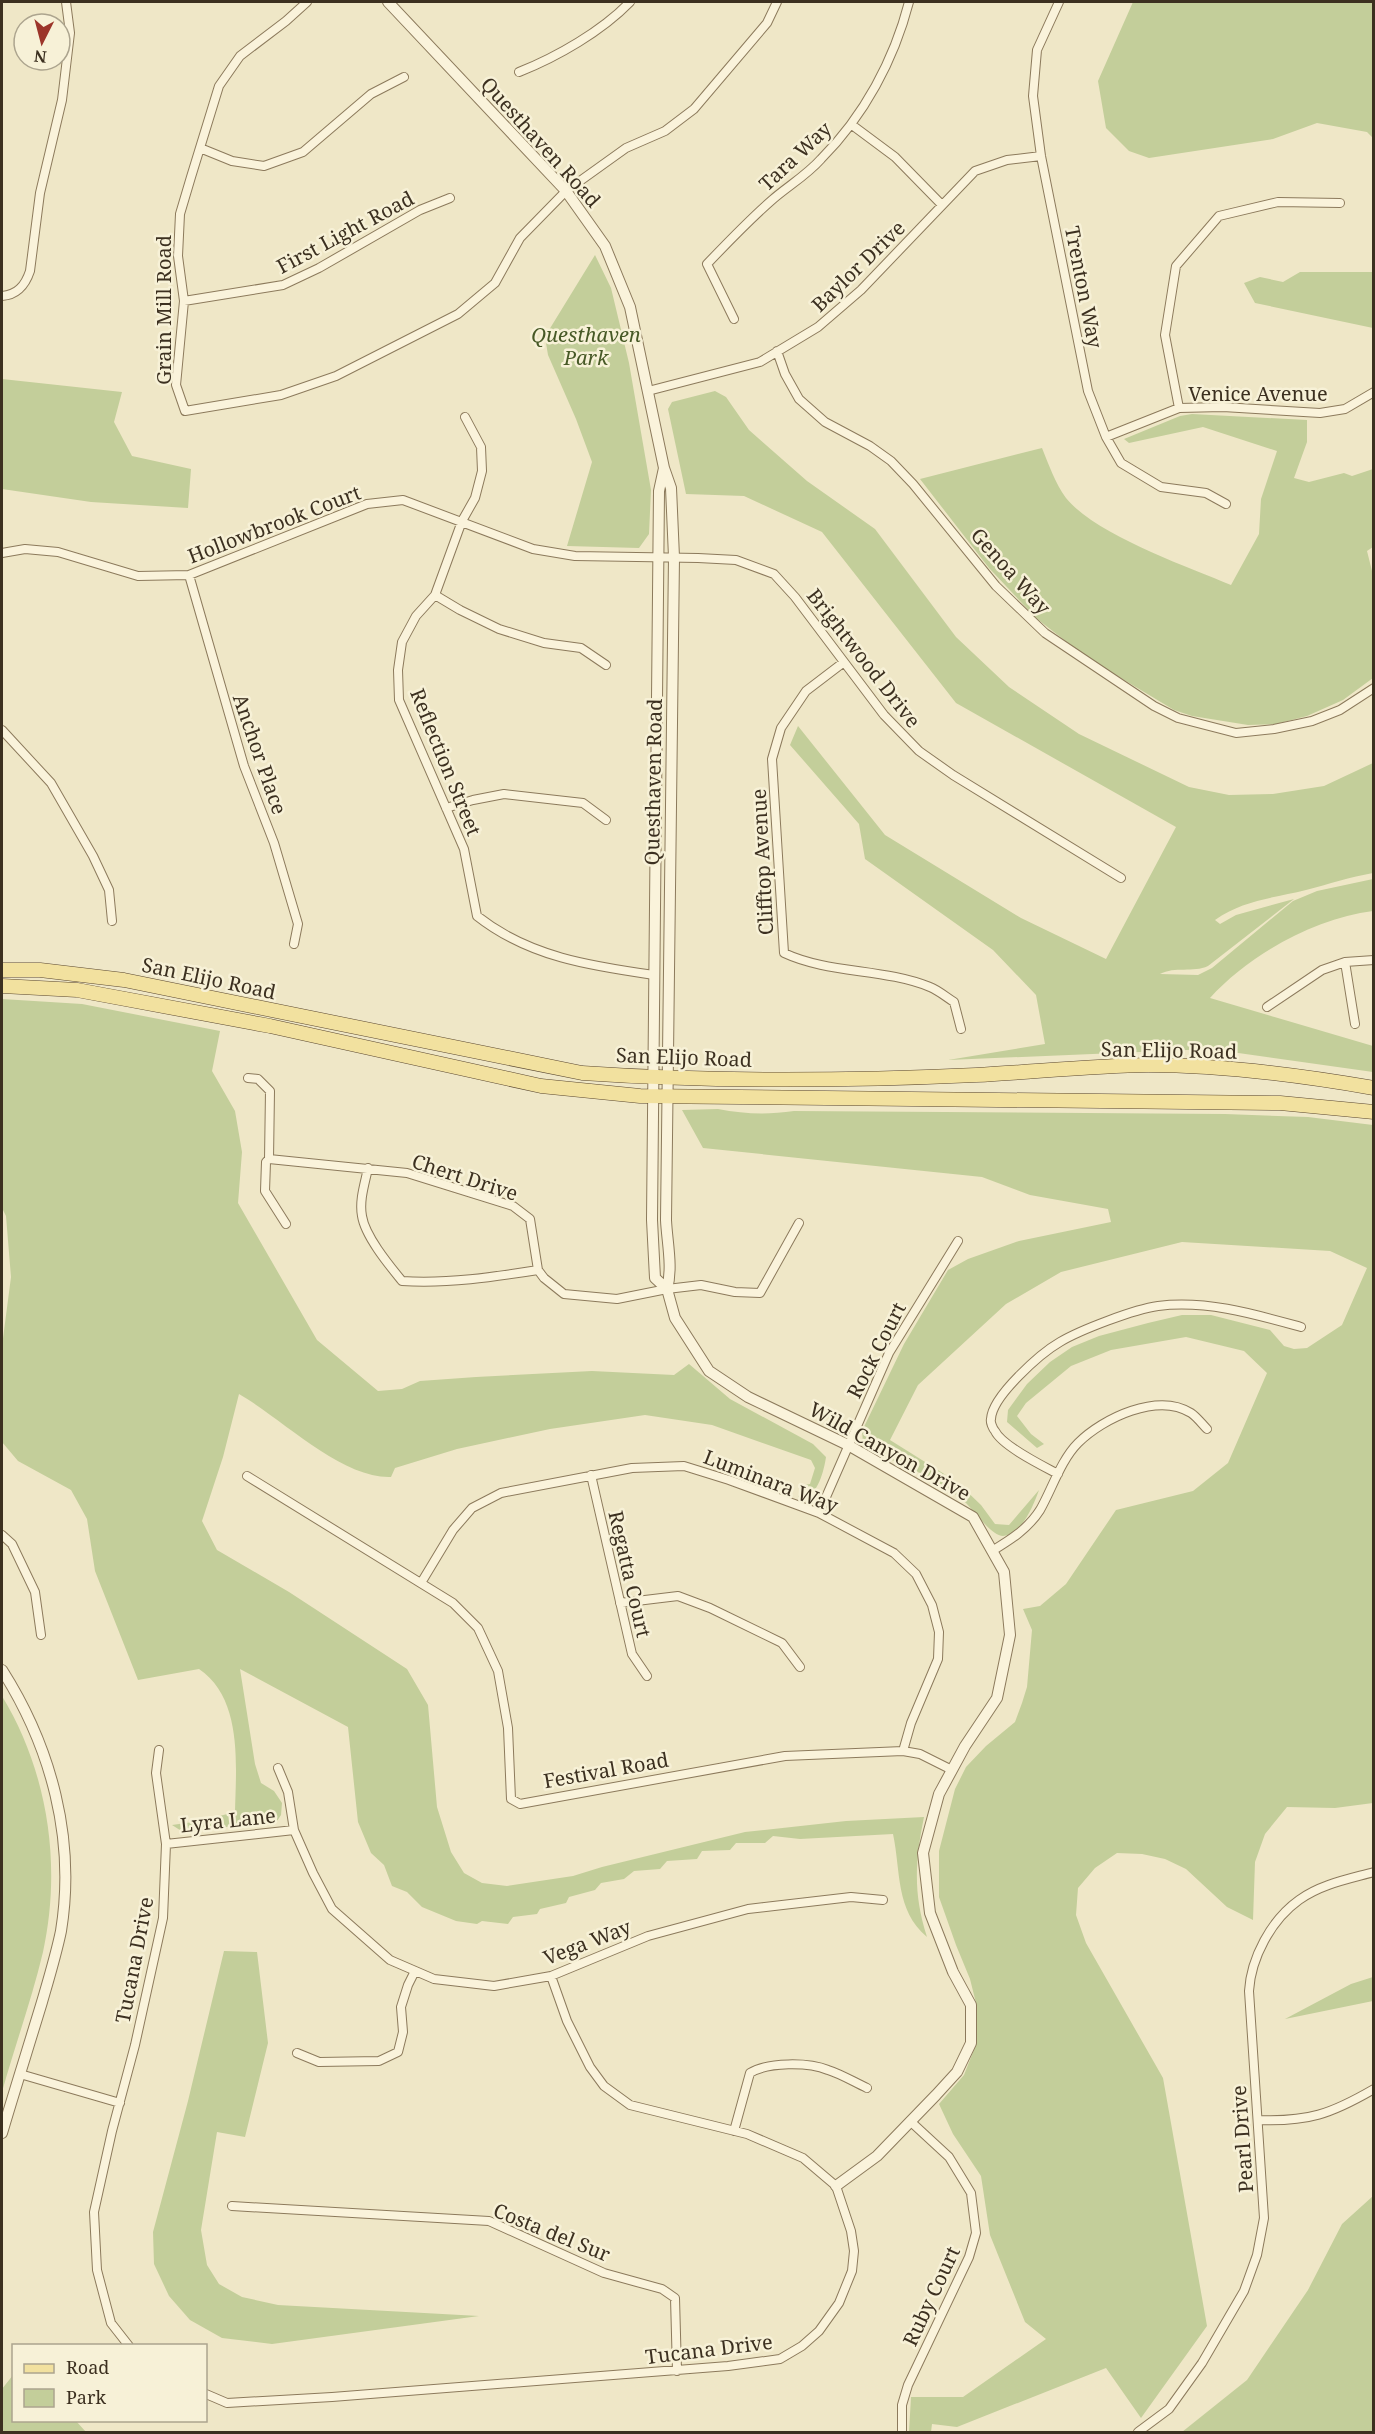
<svg xmlns="http://www.w3.org/2000/svg" width="1375" height="2434" font-family="'Noto Serif',serif">
<style>
.green{fill:#c3ce9a}
.lines{fill:none;stroke-linecap:round;stroke-linejoin:round}
.minor-casing{stroke:#8c7a5c;stroke-width:10}
.tertiary-casing{stroke:#8c7a5c;stroke-width:12}
.primary-casing{stroke:#5a4730;stroke-width:15}
.minor{stroke:#faf3db;stroke-width:8}
.tertiary{stroke:#faf3db;stroke-width:10}
.primary{stroke:#f2e19f;stroke-width:14}
.labels{text-anchor:middle;dominant-baseline:central;stroke-width:5;stroke-linejoin:round;paint-order:stroke}
.street-label{font-size:20px;fill:#3c3020;stroke:#f7f1d7}
.park-label{font-size:20px;font-style:italic;fill:#475926;stroke:#f7f1d7}
</style>
<rect width="100%" height="100%" fill="#efe7c7"/>
<path class="green" d="M1133,2H1373V138L1367,132L1317,123L1273,139L1149,158L1129,151L1106,128L1098,81Z
M595,255L611,288L629,363L651,490L649,534L639,548L567,546L592,462L576,419L548,355L546,343L549,330Z
M1300,272H1373V328L1255,303L1244,283L1260,277L1283,282Z
M2,379L122,392L114,422L132,456L191,469L188,508L91,502L2,489Z
M715,391L726,397L749,430L807,481L875,529L956,637L1009,687L1079,734L1189,787L1229,795L1273,794L1324,786L1373,763V873C1350,877 1329,884 1306,890C1274,898 1243,900 1215,920L1220,924L1236,915L1294,899L1208,966C1193,973 1175,966 1160,974L1198,975L1212,968L1293,901L1317,891L1373,879V911C1315,918 1249,955 1210,998L1373,1046V1072L1210,1049L948,1060L1045,1044L1036,995L993,950L865,859L859,824L790,745L798,726L885,835L1021,918L1106,959L1176,827L956,703L822,532L744,496L686,494L668,409L672,402Z
M1192,414L1307,420V442L1294,478L1309,482L1344,473L1352,476L1373,469V547L1367,551L1373,575V678L1343,700L1307,716L1276,724L1248,725L1192,716L1174,710L1086,657L1036,618L989,568L920,479L1042,448C1049,465 1055,483 1066,498C1096,535 1186,566 1231,585L1259,534L1261,499L1277,451L1203,427L1129,443L1124,439L1180,416Z
M2,999L82,1004L220,1031L212,1071L235,1111L242,1152L238,1203L317,1340L378,1391L402,1389L420,1381L476,1377L592,1371L674,1375L689,1364L730,1399L813,1444L826,1457C824,1471 816,1503 798,1497L804,1485L810,1484L815,1468L811,1460L712,1425L645,1415L550,1429L457,1449L395,1468L391,1477C342,1479 281,1418 239,1394L223,1457L202,1521L217,1550L289,1592L407,1669L428,1705L437,1807L451,1852L464,1873L482,1883L507,1886L573,1876L602,1867L745,1832L846,1821L924,1817C915,1861 913,1894 927,1937C895,1910 901,1871 893,1834L800,1839L773,1836L765,1843H736L730,1850L702,1851L697,1859L667,1861L660,1869L634,1871L624,1879L601,1883L595,1890L569,1897L566,1903L540,1909L537,1914L513,1917L508,1924L482,1921L477,1924L456,1921L422,1907L407,1892L392,1886L384,1865L371,1853L358,1822L348,1727L240,1669L255,1764L261,1783L274,1791L282,1803L281,1815L277,1821L183,1832L172,1825L200,1821L235,1812C236,1765 243,1699 199,1669L138,1680L95,1571L87,1519L71,1490L18,1461L2,1442V1346L11,1277L6,1216L2,1208Z
M718,1109C744,1114 767,1115 794,1111L1225,1114L1308,1117L1373,1125V1803L1335,1808L1287,1807L1265,1834L1255,1862L1253,1920L1227,1907L1186,1869L1165,1859L1142,1854L1117,1853L1095,1868L1078,1888L1076,1915L1086,1943L1163,2078L1207,2326L1141,2418L1106,2368L957,2427L932,2424L931,2432H909L911,2397H963L1046,2339L1025,2322L990,2235L981,2176L953,2134L939,2104L964,2075L977,2042V2007L970,1979L956,1945L939,1897V1851L955,1789L966,1767L986,1746L1015,1722L1022,1703L1027,1687L1032,1630L1023,1609L1040,1606L1066,1584L1116,1510L1193,1491L1228,1463L1267,1373L1244,1351L1186,1337L1111,1350L1071,1366L1026,1403L1017,1416L1031,1434L1044,1444L1037,1448L1007,1422L1008,1410L1027,1384L1050,1362L1072,1347L1099,1336L1148,1323L1182,1315H1211L1270,1330L1284,1346L1294,1349L1307,1348L1342,1325L1367,1268L1330,1251L1182,1242L1061,1272L1006,1304L918,1385L890,1440L957,1482L981,1505L995,1524L1009,1525L1039,1490C1034,1504 1022,1535 1003,1536C992,1536 975,1512 966,1503C939,1478 901,1465 868,1449L863,1442L862,1431L904,1344L948,1270L968,1259L1019,1241L1111,1222L1108,1209L1030,1195L982,1177L703,1148L682,1110Z
M2,1696C48,1772 62,1865 43,1952C32,1999 15,2045 2,2092Z
M224,1951L257,1952L268,2043L245,2137L217,2132L201,2230L207,2265L219,2284L242,2297L278,2305L479,2316L272,2344L222,2338L190,2320L169,2296L154,2264L153,2232L188,2101Z
M1373,1977V2001L1285,2019L1351,1984Z
M1373,2196V2432H1182L1247,2380L1308,2290L1342,2224Z
M13,2375L14,2420L76,2421L86,2432H2V2389Z"/>
<g class="lines">
<defs>
<path id="minor" d="M307,2L286,21L240,56L219,86L191,177L180,214L178,256L184,301L176,385L185,411L281,395L336,376L458,314L495,283L520,238L566,191L626,148L665,131L694,109L767,23L777,2
M1059,2L1037,50L1033,96L1041,156L1088,391L1106,437L1121,463L1161,487L1206,493L1226,504
M519,72C557,57 602,31 630,2
M852,125L895,157L942,205
M200,148L232,161L264,166L303,152L371,94L404,77
M2,296C17,295 25,286 30,271L40,193L62,100L70,33L66,2
M184,301L283,285L319,268L420,210L450,198
M734,319L707,264C728,242 749,220 772,200C788,186 807,175 821,159C864,116 894,60 909,2
M777,351L785,374L799,399L825,422L870,446L891,461L913,484L996,586L1045,633L1154,706L1178,718L1236,733L1274,729L1312,721L1340,710L1374,688
M648,391L760,362L818,327L861,290L975,171L1007,160L1041,156
M1179,408L1165,335L1176,266L1219,216L1278,202L1340,203
M465,417L481,447L482,471L475,498L462,521L435,595L416,616L402,642L398,670L399,700L464,849L477,916C529,957 591,966 654,975
M1106,437L1179,408L1223,407L1320,413L1345,409L1374,392
M2,553L25,549L58,552L138,576L189,575L367,504L403,500L533,549L575,556L698,558L736,560L774,574L795,597L884,715L919,751L953,775L1121,878
M189,575L244,766L274,843L298,924L294,944
M435,595L460,610L499,629L544,643L581,648L606,665
M844,662L806,691L781,728L772,759L784,953C829,974 883,968 930,987C938,990 946,997 954,1002L961,1029
M2,730L51,783L93,856L109,890L112,921
M446,808L473,800L504,794L583,803L606,820
M1345,962L1355,1024
M1267,1007L1322,970L1345,962L1374,960
M248,1078L258,1079L270,1091L269,1159L266,1162L265,1191L286,1224
M269,1159L407,1173L513,1206L530,1219L538,1270L544,1278L564,1294L617,1299L667,1289L701,1285L735,1292L760,1293L799,1223
M368,1168C365,1183 359,1200 362,1216C365,1236 389,1265 402,1281C447,1284 494,1277 538,1270
M1058,1474C1043,1466 1002,1446 995,1431C993,1429 990,1422 991,1419C992,1396 1041,1353 1060,1342C1080,1330 1135,1309 1158,1306C1207,1300 1254,1314 1301,1327
M591,1475L632,1654L647,1676
M247,1476L453,1603L478,1628L498,1671L508,1728L511,1799L520,1804L785,1756L903,1751L920,1754L952,1770
M819,1513L889,1353L958,1241
M2,1535L12,1544L35,1592L41,1635
M992,1551C1010,1540 1028,1529 1040,1510C1052,1489 1061,1460 1078,1443C1103,1418 1158,1392 1191,1413C1197,1417 1202,1424 1207,1429
M421,1583L453,1530L472,1508L501,1493L632,1468L684,1466L729,1480L819,1513L894,1553L916,1574L932,1605L939,1632L938,1659L911,1723L903,1751
M620,1603L678,1596L710,1608L782,1643L800,1667
M278,1768L288,1792L294,1830L313,1873L332,1909L390,1960L434,1979L494,1986L551,1976L648,1936L748,1909L851,1897L883,1900
M166,1844L294,1830
M297,2053L319,2062L379,2061L398,2052L403,2032L401,2007L408,1985L415,1971
M20,2074L120,2103
M1258,2120C1308,2122 1331,2114 1374,2089
M734,2131L750,2073C768,2062 808,2062 828,2070C841,2074 854,2082 867,2088
M232,2206L489,2221L604,2273L662,2289L675,2298L677,2371
M129,2346L111,2323L97,2270L94,2212L112,2131L135,2045L163,1918L166,1844L156,1773L159,1750
M206,2394L227,2403L332,2397L728,2366L780,2359L802,2346L819,2331L839,2303L852,2271L854,2251L851,2231L836,2186L803,2158L747,2134L630,2105L604,2086L590,2067L567,2021L551,1976
M902,2432V2405L908,2385L969,2257L976,2233L971,2193L949,2157L910,2121
M1138,2432L1169,2409L1202,2363L1244,2291L1257,2255L1264,2218L1249,1991C1251,1958 1271,1920 1299,1900C1321,1884 1349,1879 1374,1872"/>
<path id="tertiary" d="M388,2L566,191L605,246L630,307L664,468L671,488L674,557L666,1220C667,1242 673,1267 667,1289
M664,468L659,491L652,1220L655,1278L667,1289L675,1318L709,1371L748,1397L848,1445L973,1517L1004,1572L1010,1635L997,1698L965,1746L939,1794L923,1853L930,1913L953,1972L971,2005V2043L957,2072L936,2095L877,2156L836,2186
M2,1670C51,1747 76,1839 61,1931C56,1955 49,1978 42,2002C29,2045 15,2089 2,2133"/>
<path id="primary" d="M2,970H40L124,980L582,1073C712,1082 845,1081 976,1075C1033,1072 1091,1066 1148,1065C1224,1065 1299,1075 1374,1088
M2,986L77,990L270,1026L541,1086L640,1096L1280,1103L1374,1112"/>
</defs>
<use href="#minor" class="minor-casing"/>
<use href="#tertiary" class="tertiary-casing"/>
<use href="#primary" class="primary-casing"/>
<use href="#minor" class="minor"/>
<use href="#tertiary" class="tertiary"/>
<use href="#primary" class="primary"/>
</g>
<g class="labels">
<g class="street-label">
<text transform="translate(541 142) rotate(48)">Questhaven Road</text>
<text transform="translate(795 156) rotate(-43)">Tara Way</text>
<text transform="translate(345 232) rotate(-28)">First Light Road</text>
<text transform="translate(858 266) rotate(-44)">Baylor Drive</text>
<text transform="translate(1084 287) rotate(79)">Trenton Way</text>
<text transform="translate(163 310) rotate(-90)">Grain Mill Road</text>
<text x="1258" y="393">Venice Avenue</text>
<text transform="translate(274 524) rotate(-21)">Hollowbrook Court</text>
<text transform="translate(1011 571) rotate(48)">Genoa Way</text>
<text transform="translate(864 658) rotate(52)">Brightwood Drive</text>
<text transform="translate(260 754) rotate(71)">Anchor Place</text>
<text transform="translate(446 762) rotate(68)">Reflection Street</text>
<text transform="translate(653 782) rotate(-89)">Questhaven Road</text>
<text transform="translate(762 862) rotate(-93)">Clifftop Avenue</text>
<text transform="translate(209 978) rotate(12)">San Elijo Road</text>
<text transform="translate(1169 1050) rotate(1)">San Elijo Road</text>
<text transform="translate(684 1057) rotate(2)">San Elijo Road</text>
<text transform="translate(465 1177) rotate(18)">Chert Drive</text>
<text transform="translate(876 1350) rotate(-63)">Rock Court</text>
<text transform="translate(890 1451) rotate(29)">Wild Canyon Drive</text>
<text transform="translate(771 1481) rotate(21)">Luminara Way</text>
<text transform="translate(630 1574) rotate(77)">Regatta Court</text>
<text transform="translate(606 1770) rotate(-10)">Festival Road</text>
<text transform="translate(228 1820) rotate(-6)">Lyra Lane</text>
<text transform="translate(587 1942) rotate(-21)">Vega Way</text>
<text transform="translate(134 1960) rotate(-79)">Tucana Drive</text>
<text transform="translate(1242 2139) rotate(-94)">Pearl Drive</text>
<text transform="translate(552 2232) rotate(22)">Costa del Sur</text>
<text transform="translate(931 2296) rotate(-65)">Ruby Court</text>
<text transform="translate(709 2349) rotate(-7)">Tucana Drive</text>
</g>
<g class="park-label">
<text x="586" y="334">Questhaven<tspan x="586" dy="23">Park</tspan></text>
</g>
</g>
<rect width="1375" height="2434" fill="none" stroke="#3c3020" stroke-width="6"/>
<rect x="12" y="2344" width="195" height="78" fill="#f7f1d7" stroke="#aca48e" stroke-width="1.5"/>
<rect x="24" y="2364" width="30" height="9" fill="#f2e19f" stroke="#aca48e" stroke-width="1.5"/>
<text x="66" y="2374" font-size="18" fill="#3c3020">Road</text>
<rect x="24" y="2389" width="30" height="18" fill="#c3ce9a" stroke="#aca48e" stroke-width="1.5"/>
<text x="66" y="2404" font-size="18" fill="#3c3020">Park</text>
<g transform="translate(42 42) rotate(186)"><circle r="28" fill="#f7f1d7" stroke="#aca48e" stroke-width="1.5"/>
<path d="M0-4.5L10 22L0 15L-10 22Z" fill="#9c352a"/>
<text y="-9" font-size="16" font-weight="bold" text-anchor="middle" fill="#3c3020">N</text>
</g>
</svg>
